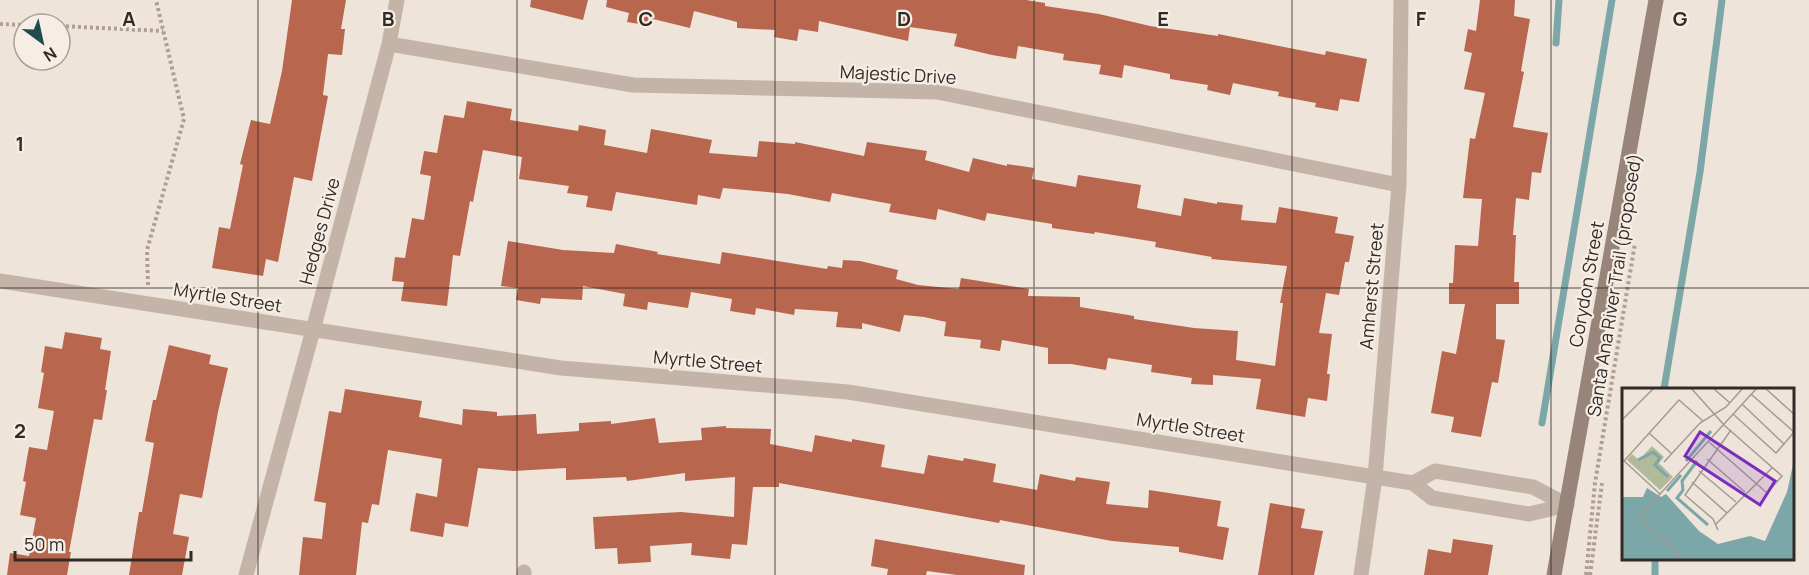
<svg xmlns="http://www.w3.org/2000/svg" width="1809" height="575" font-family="Manrope,sans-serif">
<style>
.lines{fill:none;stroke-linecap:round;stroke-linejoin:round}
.stream{stroke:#7ca7a8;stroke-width:7}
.building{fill:#b8664e}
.path{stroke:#b09e92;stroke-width:4;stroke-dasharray:3 3;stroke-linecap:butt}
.street{stroke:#c4b4a7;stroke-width:15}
.secondary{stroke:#988479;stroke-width:15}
.grid{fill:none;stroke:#322a27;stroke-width:1.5;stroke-opacity:0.55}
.labels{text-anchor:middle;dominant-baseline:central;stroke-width:4.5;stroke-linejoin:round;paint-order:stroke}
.street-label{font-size:18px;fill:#322a27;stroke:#f6eee5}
.inset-river{fill:none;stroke:#7ca7a8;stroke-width:3}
.inset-road{fill:none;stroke:#a39a92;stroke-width:1.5}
.view{fill:#7b2cbf;fill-opacity:0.15;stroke:#7b2cbf;stroke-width:3}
.inset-edge{fill:none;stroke:#322a27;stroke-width:3}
.grid-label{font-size:20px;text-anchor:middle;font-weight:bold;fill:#322a27;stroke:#f6eee5;stroke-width:4.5;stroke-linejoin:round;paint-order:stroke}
</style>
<rect width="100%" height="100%" fill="#eee4da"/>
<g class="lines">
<path class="stream" d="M1556,43L1559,0
M1664,389L1700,172L1722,0
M1542,423L1612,0
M1655,558V575"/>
</g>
<path class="building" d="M292,0H346L341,29H345L342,55L328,54L323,95L328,96L312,181L294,177L278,262L266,259L263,276L212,268L219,227L230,229L243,165L240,164L251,120L270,124L282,71Z
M531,0H588L583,20L530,7Z
M607,0H1026L1045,3V6L1099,14L1150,26L1218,36V34L1325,55L1326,51L1367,59L1359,102L1340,99L1338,111L1315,107L1316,103L1278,96L1279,92L1233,83L1230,95L1207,90L1208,85L1170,79V74L1124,65L1122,78L1099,74L1101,65L1063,60L1064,54L1018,46L1016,59L992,55L954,46L957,34L910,27L908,41L819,21L818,32L799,29L797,41L774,37L775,30L737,28V22L694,11L690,28L653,19L652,26L627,22L629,13L606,7Z
M1480,0H1515L1514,16L1530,19L1521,71L1524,72L1513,127L1548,133L1541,173L1532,172L1529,200L1516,198L1513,235H1516L1514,282H1519V304H1496V339L1505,340L1498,383L1492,382L1481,437L1451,432L1454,417L1431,413L1442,351L1456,354L1465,304H1449V283H1453L1455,245L1478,246L1482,199L1463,198L1470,138L1475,139L1485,93L1464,89L1472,53L1464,51L1468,29L1476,31Z
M467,101L512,109L510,120L578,131L579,125L606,130L604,145L647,153L651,129L712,140L709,153L757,157L759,141L795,144V142L864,156L867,142L927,151L925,160L969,172L973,158L1007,166V164L1034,168L1032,179L1076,187L1078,175L1141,185L1137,208L1181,216L1184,198L1217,204V202L1243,205L1241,220L1276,223L1279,207L1338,217L1335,233L1354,236L1349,262H1345L1339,295L1326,293L1319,333L1332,334L1327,374H1330L1327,401L1308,398L1305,417L1256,409L1261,379L1213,375V385L1191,384L1192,378L1151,372L1152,365L1108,358L1106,370L1071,364H1048V348L1002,340L1000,351L980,348L981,340L944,336L946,322L924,317L904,315L900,332L862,323V329L836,327L838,312L795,309L794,315L756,308L755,315L730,311L732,299L691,292L688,308L648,302L647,310L623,306L625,294L583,286L582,300L541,298L540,304L516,300L518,288L501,286L508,241L563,250L614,253L616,244L658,252L657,254L720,264L722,252L827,269L828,266L842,268L843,260L860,261L898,270L896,279L918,285L959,289L961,278L1029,289L1028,296L1080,297V307L1134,316V319L1194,328L1238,331L1236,360L1275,366L1283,303H1280L1287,266L1211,259L1212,257L1155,247L1156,242L1095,232L1094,234L1052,228V224L987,213L985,221L938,209L936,220L889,212L891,204L832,193L830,202L788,194L723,188L720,199L698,195L697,205L616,192L612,211L586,207L588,196L567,193L569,186L519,179L522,157L483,150L473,202L470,201L460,256L453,255L447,306L401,301L404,282L392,281L395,257L405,258L412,218L424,220L431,176L420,174L424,151L437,153L444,115L464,118Z
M65,332L102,338L100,349L111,351L105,390H107L102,420L94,419L69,552H71L67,575H7L10,553L29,556L36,518L20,515L26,482L23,481L29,447L47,450L54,411L38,408L44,373L41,372L45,346L62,349Z
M169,345L211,355L209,364L228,368L218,412L202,498L180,494L173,534L189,537L182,575H129L139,512H142L154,443L145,441L153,400H156Z
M345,389L422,401L419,417L462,425L463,409L497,412V416L536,414L537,434L579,431V423L611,421V424L655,418L659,443L702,440L701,428L726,426V428L771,429L770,444L812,452L815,435L852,442V439L885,445L881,467L924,474L928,455L963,461L964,458L996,464L993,482L1037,490L1040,474L1075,481L1076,477L1110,482L1106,504L1148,508L1149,490L1221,501L1217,526L1229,528L1223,560L1179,552V547L1112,541L1000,520L999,523L779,483V487H753L747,545L732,544L730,559L691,555L692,543L650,546L651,562L618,564L617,548L595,549L593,517L681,512L734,517L735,477L685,481V473L627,481L626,477L566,480V468L513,471L478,468L468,527L445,523L443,537L410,531L416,493L437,497L442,459L388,450L379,505L372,504L368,523L362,522L356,575H299L303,537L322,539L326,503L314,501L329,411L341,413Z
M1270,503L1305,509L1301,528L1323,531L1314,575H1258Z
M875,539L1025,565L1024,575H957L927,571L926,575H887L888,569L871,566Z
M1453,539L1493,545L1488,575H1424L1428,549L1451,553Z"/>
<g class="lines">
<path class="path" d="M0,24L24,25
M60,26L163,31
M148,285L147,250L184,119L156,0
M1586,575L1595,483L1635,243
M1590,575L1602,483"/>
<path class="street" d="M389,44L633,85L937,92L1399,185
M0,281L561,368L848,392L1375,477L1413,483L1432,498L1529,514L1567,505
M1413,483L1435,471L1533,487L1567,505
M246,575L313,330L389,44L397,0
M524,575V572
M1361,575L1375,477L1399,185L1401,0"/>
<path class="secondary" d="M1554,575L1656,0"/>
</g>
<path class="grid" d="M258,0V575M517,0V575M775,0V575M1034,0V575M1292,0V575M1551,0V575M0,288H1809"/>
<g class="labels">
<g class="street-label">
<text transform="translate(898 74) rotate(3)">Majestic Drive</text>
<text transform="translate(319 231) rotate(-75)">Hedges Drive</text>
<text transform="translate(1586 284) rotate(-80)">Corydon Street</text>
<text transform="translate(1614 285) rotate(-81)">Santa Ana River Trail (proposed)</text>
<text transform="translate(1371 286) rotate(-85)">Amherst Street</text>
<text transform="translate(228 297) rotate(9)">Myrtle Street</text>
<text transform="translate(708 361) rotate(5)">Myrtle Street</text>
<text transform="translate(1191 427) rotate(9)">Myrtle Street</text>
</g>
</g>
<g transform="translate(1622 388)">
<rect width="172" height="172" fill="#eee4da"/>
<path d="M30,58L42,69L37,75L51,89L38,102L5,72L10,66L17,72Z" fill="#b1bb9c"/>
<path d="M172,72V172H0V109H21L25,100L39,109L44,106L77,143L96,156L128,148L143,153L165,104Z" fill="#7ca7a8"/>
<path class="inset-river" d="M16,72L31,64L38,70L33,77L46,89M64,73L89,43M75,73L60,93L61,102L55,110L86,137M45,103L59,87"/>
<path class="inset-road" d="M69,0L103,38L160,88L145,105L87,54M91,0L108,15M143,0L173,27M120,16L162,56M111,26L154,65L162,56L172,44L129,6M0,32L32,0M27,45L50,66M85,71L123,104M1,72L38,106M2,73L57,12L81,33M42,74L78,35L104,19L121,0M77,83L114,114M70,94L105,125M94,136L150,80M96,142L91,131L63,107L109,42M62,172L17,129L135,0"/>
<path class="view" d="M78,44L153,93L138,117L63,68Z"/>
<rect width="172" height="172" class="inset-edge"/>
</g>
<g class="grid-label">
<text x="129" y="26">A</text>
<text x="388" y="26">B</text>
<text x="646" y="26">C</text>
<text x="904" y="26">D</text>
<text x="1163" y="26">E</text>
<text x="1421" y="26">F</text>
<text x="1680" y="26">G</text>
<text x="20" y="151">1</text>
<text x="20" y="438">2</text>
</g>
<g transform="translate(42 42) rotate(147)"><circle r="28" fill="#f6eee5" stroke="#a8a099" stroke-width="1.5"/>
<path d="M0-4.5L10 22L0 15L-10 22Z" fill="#214c4e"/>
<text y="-9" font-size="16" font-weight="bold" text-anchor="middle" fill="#322a27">N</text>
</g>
<path d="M15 551v9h176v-9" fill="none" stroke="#322a27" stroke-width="3"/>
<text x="24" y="551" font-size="18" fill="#322a27" stroke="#f6eee5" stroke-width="4.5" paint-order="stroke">50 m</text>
</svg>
